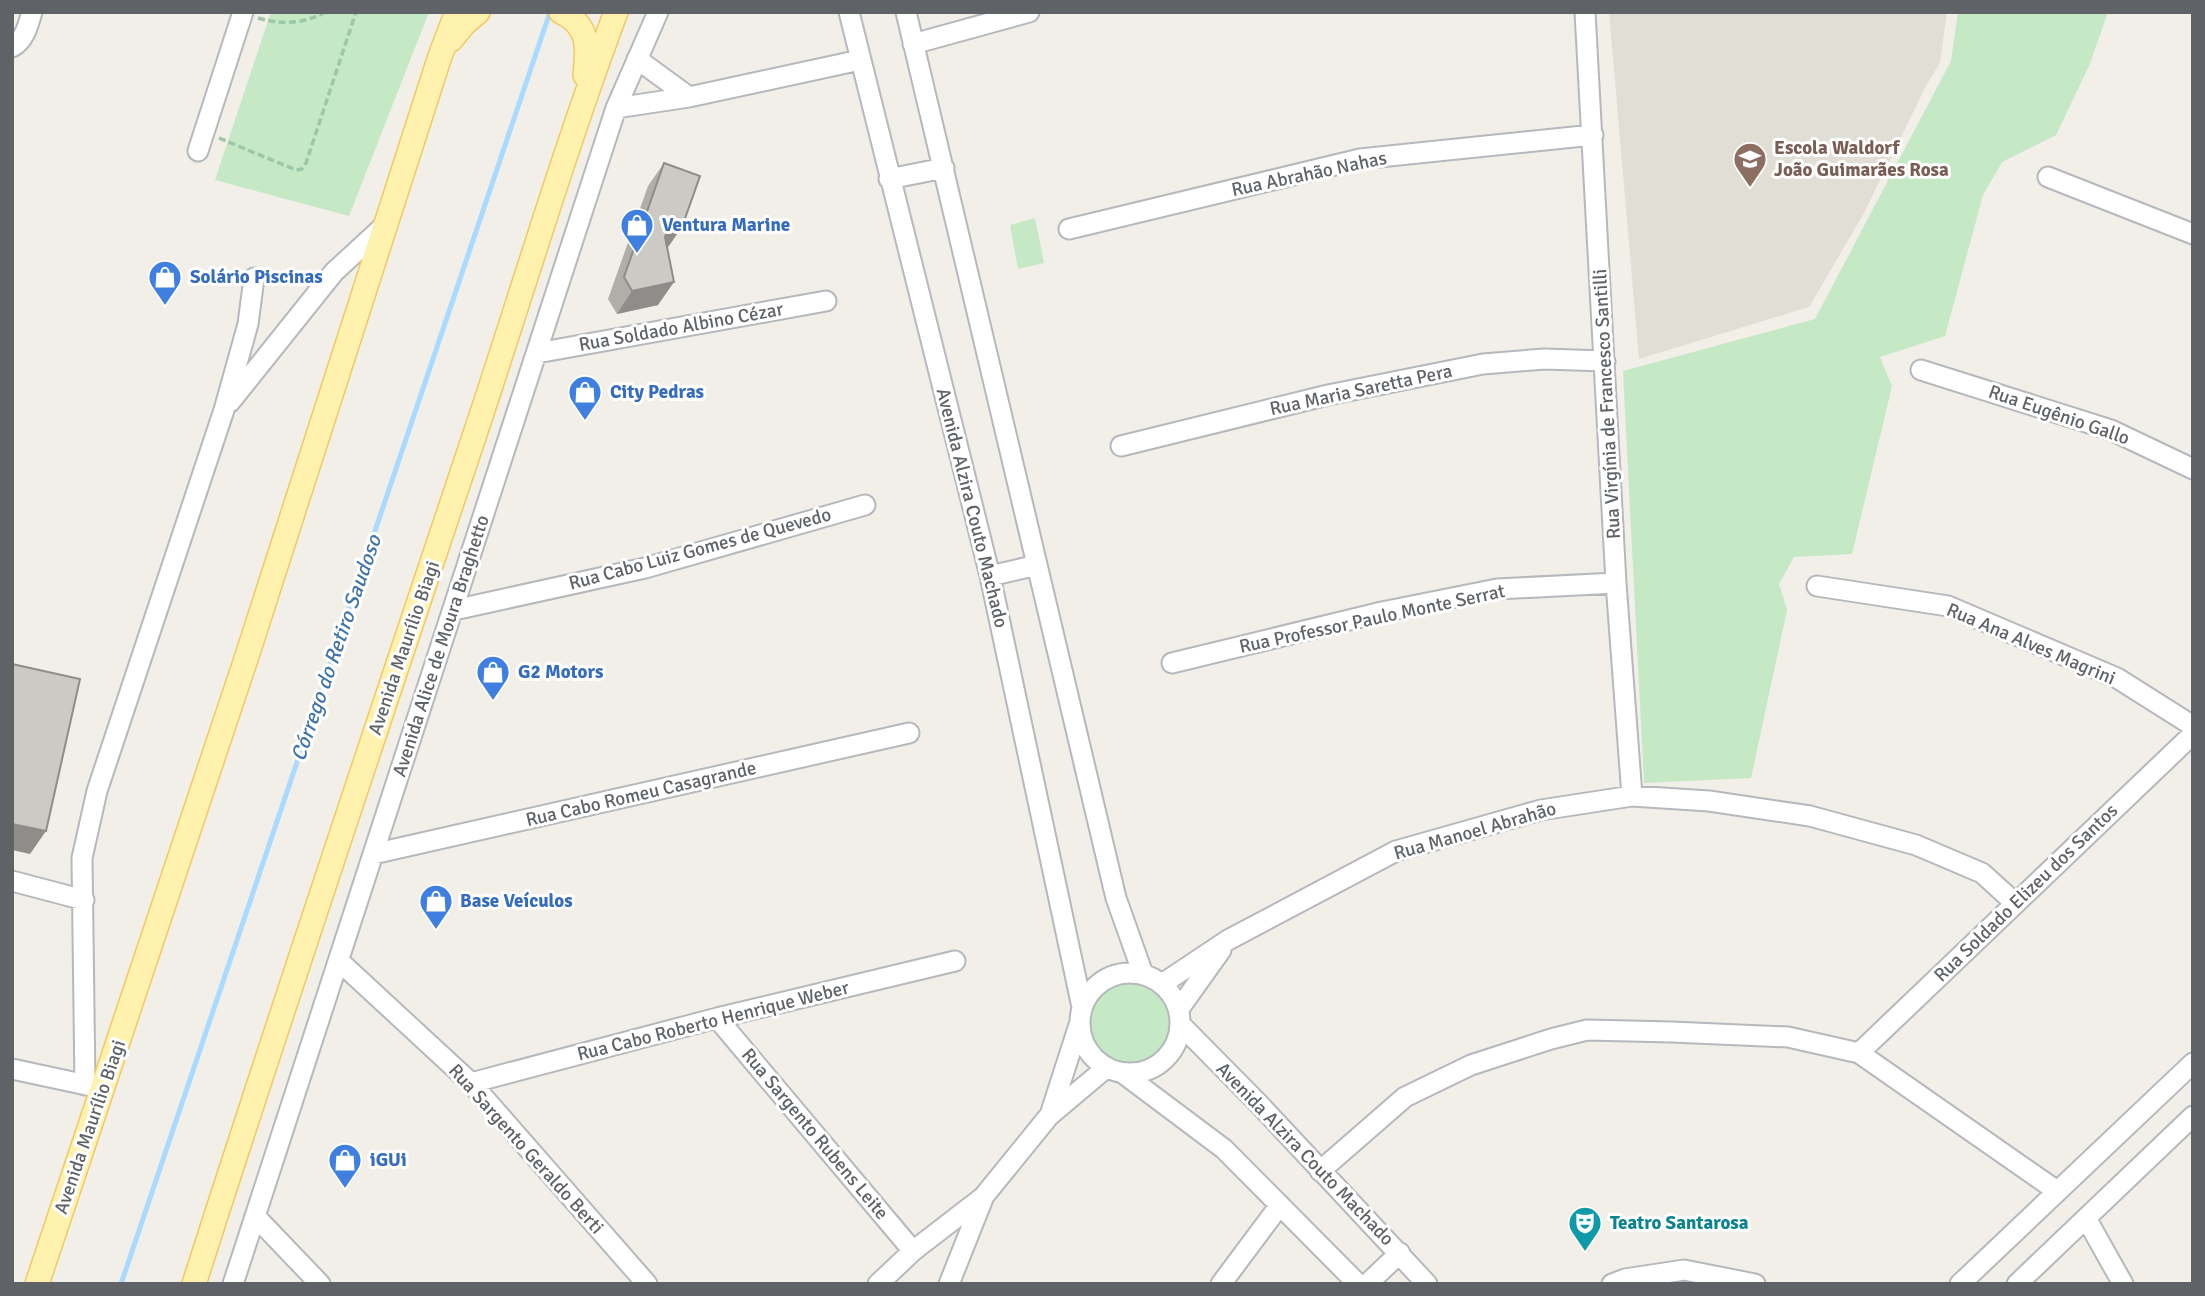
<svg xmlns="http://www.w3.org/2000/svg" width="2205" height="1296" font-family="Signika,sans-serif">
<style>
.education{fill:#e1ded6}
.green{fill:#c5e8c5}
.lines{fill:none;stroke-linecap:round;stroke-linejoin:round}
.stream{stroke:#aadaff;stroke-width:5}
.minor-casing{stroke:#b5b8bc;stroke-width:23}
.major-casing{stroke:#f2c960;stroke-width:26}
.path{stroke:#9cc7a9;stroke-width:3.5;stroke-dasharray:7 3.5;stroke-linecap:butt}
.minor{stroke:#fff;stroke-width:19}
.major{stroke:#fff2af;stroke-width:23}
.wall{fill:#afaea9}
.shaded-wall{fill:#8f8d8a}
.building{fill:#cccac5;stroke:#8f8d8a;stroke-width:2}
.labels{text-anchor:middle;dominant-baseline:central;stroke-width:6;stroke-linejoin:round;paint-order:stroke}
.education-label{font-size:19px;font-weight:bold;fill:#785e54;stroke:#fff;text-anchor:start}
.street-label{font-size:19px;fill:#5f6368;stroke:#fff}
.shop-label{font-size:19px;font-weight:bold;fill:#366cbe;stroke:#fff;text-anchor:start}
.culture-label{font-size:19px;font-weight:bold;fill:#0d838f;stroke:#fff;text-anchor:start}
.water-label{font-size:21px;font-style:italic;fill:#4174aa;stroke:#fff}
</style>
<rect width="100%" height="100%" fill="#f1efe8"/>
<path class="education" d="M1609,12H1947L1940,63L1927,84L1864,213L1809,307L1639,359Z"/>
<path class="green" d="M271,12H429L349,216L215,180Z
M1958,12H2108L2089,66L2056,135L2002,162L1983,195L1945,336L1880,357L1892,386L1852,554L1794,557L1779,584L1787,610L1751,778L1644,783L1623,371L1815,319L1951,61Z
M1035,218L1044,263L1018,269L1010,225Z
M1089 1024a40 40 0 1 1 80 0a40 40 0 1 1-80 0Z"/>
<g class="lines">
<path class="stream" d="M121,1284L550,12"/>
<defs>
<path id="minor" d="M849,12L990,576L1082,1007
M906,12L1116,898L1143,974
M1585,12L1616,583L1632,796
M913,44L1029,12
M12,47C25,40 28,25 32,12
M637,59L689,97
M616,108L689,97L860,60
M198,151L243,12
M2048,177L2193,234
M889,179L944,168
M1069,229L1360,159L1593,135
M537,353L826,301
M1921,370L2111,430L2193,469
M230,402L334,272L384,226
M1121,446L1328,395L1483,364L1544,359L1605,361
M990,576L1037,565
M1817,586L1948,606L2117,678L2193,726
M454,610L645,568L865,505
M1172,663L1382,612L1497,589L1616,583
M373,854L909,733
M12,881L84,900
M339,961L471,1083L647,1284
M1080 1023a50 50 0 1 1 100 0a50 50 0 1 1-100 0Z
M1162,984L1228,940L1396,851L1541,810L1632,796L1709,801L1810,816L1916,845L1982,873L2015,903
M1179,1009L1221,950
M717,1018L913,1251
M1181,1025L1258,1103L1427,1284
M1859,1053L2193,734
M12,1069L96,1087
M1124,1074L1224,1149L1358,1284
M471,1083L717,1018L955,961
M85,1085L82,858L97,791L224,410L248,324L254,278
M1050,1115L1079,1025
M1320,1171L1405,1097L1471,1065L1551,1039L1587,1030L1672,1032L1788,1037L1859,1053L2057,1191
M255,1216L320,1284
M2086,1218L2123,1284
M233,1284L616,108L658,12
M878,1284L913,1251L983,1197
M949,1284L984,1196L1049,1116L1106,1068
M1221,1284L1280,1205
M1367,1284L1400,1253
M1612,1284L1625,1279L1684,1270L1755,1284
M1960,1284L2193,1063
M2017,1284L2193,1116"/>
<path id="major" d="M561,12C590,25 588,49 585,75
M451,40L465,23L478,12
M37,1284L247,656L440,56L457,12
M194,1284C285,1000 380,717 475,434C522,293 564,151 616,12"/>
</defs>
<use href="#minor" class="minor-casing"/>
<use href="#major" class="major-casing"/>
<path class="path" d="M258,18C284,25 302,24 326,12
M219,138L296,170L302,169L306,163L356,12"/>
<use href="#minor" class="minor"/>
<use href="#major" class="major"/>
</g>
<path class="wall" d="M664,163L682,227L667,248L658,305L617,314L608,299L648,186Z"/>
<path class="shaded-wall" d="M670,223L682,227L666,250L654,246Z
M674,282L658,305L617,314L632,291Z
M12,824L46,831L30,854L12,850Z"/>
<path class="building" d="M664,163L700,176L682,227L670,223L665,237L674,282L632,291L624,277Z
M12,664L80,679L46,831L12,824Z"/>
<defs>
<symbol id="school-pin" viewBox="-11 -11 22 30"><path d="M0 17L-7.5 6A9.5 9.5 0 1 1 7.5 6Z" fill="#8d6e63" stroke="#fff"/><path d="M0-5L7-2L0 1L-7-2ZM-4 1L0 2.5L4 1V4Q0 6-4 4Z" fill="#fff"/></symbol>
<symbol id="shop-pin" viewBox="-11 -11 22 30"><path d="M0 17L-7.5 6A9.5 9.5 0 1 1 7.5 6Z" fill="#3f7fe0" stroke="#fff"/><path d="M-5-2.5h2.3a2.7 3.5 0 0 1 5.4 0H5L5.5 6h-11ZM-1.5-2.5h3a1.5 2.3 0 0 0-3 0Z" fill="#fff"/></symbol>
<symbol id="theatre-pin" viewBox="-11 -11 22 30"><path d="M0 17L-7.5 6A9.5 9.5 0 1 1 7.5 6Z" fill="#0f9aa8" stroke="#fff"/><path d="M-5-5.5Q0-4 5-5.5V0Q5 5 0 6Q-5 5-5 0ZM-3.3-2.5H-1v1.5H-3.3ZM1-2.5H3.3v1.5H1ZM-2.8 1Q0 5.5 2.8 1Z" fill="#fff"/></symbol>
</defs>
<g fill-rule="evenodd">
<use href="#school-pin" x="1731" y="140" width="38" height="52"/>
<use href="#shop-pin" x="618" y="206" width="38" height="52"/>
<use href="#shop-pin" x="146" y="258" width="38" height="52"/>
<use href="#shop-pin" x="566" y="373" width="38" height="52"/>
<use href="#shop-pin" x="474" y="653" width="38" height="52"/>
<use href="#shop-pin" x="417" y="882" width="38" height="52"/>
<use href="#shop-pin" x="326" y="1141" width="38" height="52"/>
<use href="#theatre-pin" x="1566" y="1204" width="38" height="52"/>
</g>
<g class="labels">
<g class="education-label">
<text x="1774" y="148">Escola Waldorf<tspan x="1774" dy="22">João Guimarães Rosa</tspan></text>
</g>
<g class="street-label">
<text transform="translate(1309 174) rotate(-12)">Rua Abrahão Nahas</text>
<text transform="translate(681 327) rotate(-10)">Rua Soldado Albino Cézar</text>
<text transform="translate(1361 390) rotate(-12)">Rua Maria Saretta Pera</text>
<text transform="translate(1607 404) rotate(-93)">Rua Virgínia de Francesco Santilli</text>
<text transform="translate(2059 415) rotate(19)">Rua Eugênio Gallo</text>
<text transform="translate(972 508) rotate(76)">Avenida Alzira Couto Machado</text>
<text transform="translate(700 549) rotate(-15)">Rua Cabo Luiz Gomes de Quevedo</text>
<text transform="translate(1372 619) rotate(-12)">Rua Professor Paulo Monte Serrat</text>
<text transform="translate(2031 644) rotate(23)">Rua Ana Alves Magrini</text>
<text transform="translate(441 646) rotate(-72)">Avenida Alice de Moura Braghetto</text>
<text transform="translate(404 648) rotate(-71)">Avenida Maurílio Biagi</text>
<text transform="translate(641 794) rotate(-13)">Rua Cabo Romeu Casagrande</text>
<text transform="translate(1475 831) rotate(-16)">Rua Manoel Abrahão</text>
<text transform="translate(2026 893) rotate(-44)">Rua Soldado Elizeu dos Santos</text>
<text transform="translate(713 1021) rotate(-14)">Rua Cabo Roberto Henrique Weber</text>
<text transform="translate(90 1127) rotate(-71)">Avenida Maurílio Biagi</text>
<text transform="translate(815 1134) rotate(50)">Rua Sargento Rubens Leite</text>
<text transform="translate(526 1149) rotate(48)">Rua Sargento Geraldo Berti</text>
<text transform="translate(1305 1154) rotate(46)">Avenida Alzira Couto Machado</text>
</g>
<g class="shop-label">
<text x="662" y="225">Ventura Marine</text>
<text x="190" y="277">Solário Piscinas</text>
<text x="610" y="392">City Pedras</text>
<text x="518" y="672">G2 Motors</text>
<text x="460" y="901">Base Veículos</text>
<text x="370" y="1160">iGUi</text>
</g>
<g class="culture-label">
<text x="1610" y="1223">Teatro Santarosa</text>
</g>
<g class="water-label">
<text transform="translate(336 648) rotate(-71)">Córrego do Retiro Saudoso</text>
</g>
</g>
<rect width="2205" height="1296" fill="none" stroke="#5f6368" stroke-width="28"/>
</svg>
